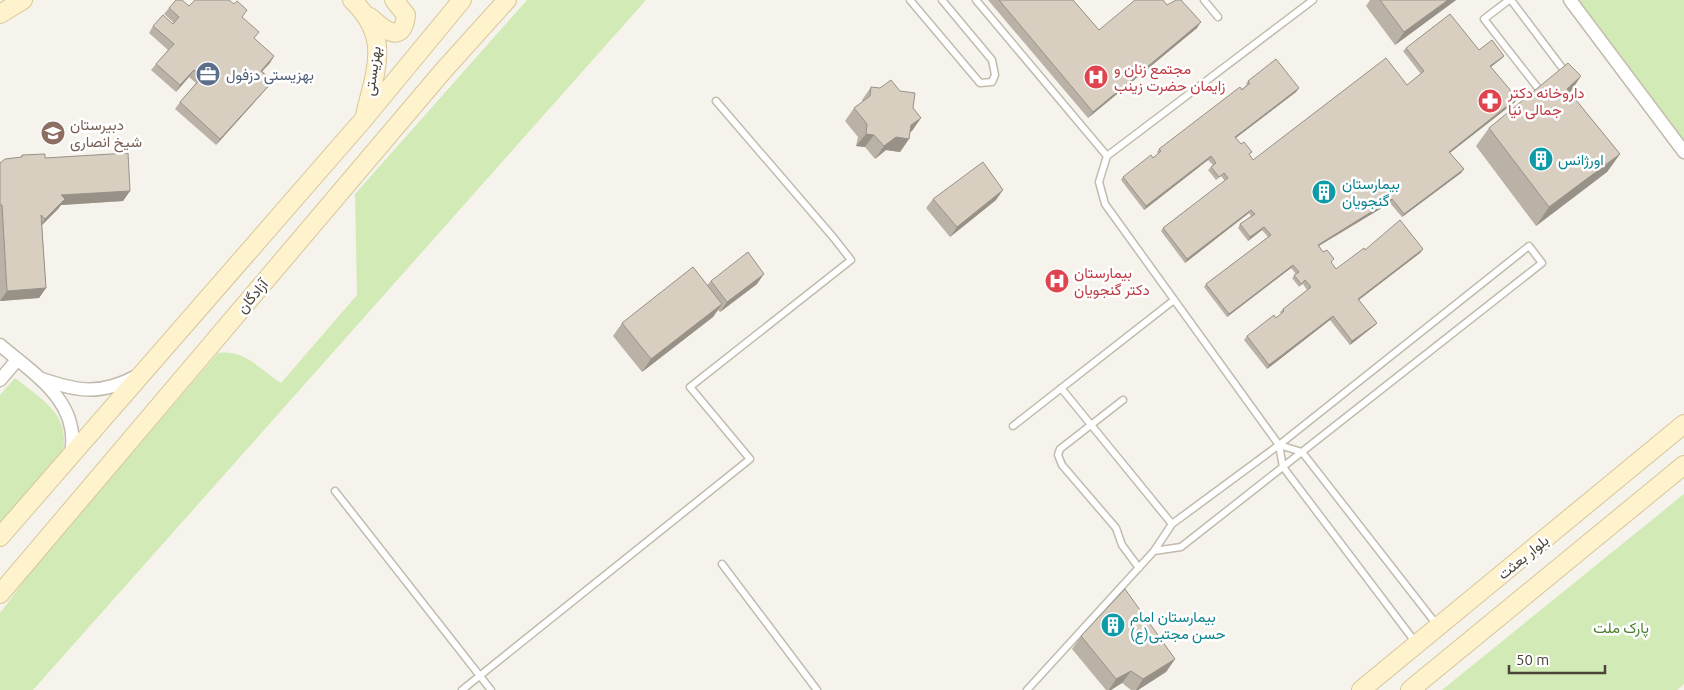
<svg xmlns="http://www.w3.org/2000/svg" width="1684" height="690" font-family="Ubuntu,Vazirmatn,sans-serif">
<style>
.green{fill:#d2eab5}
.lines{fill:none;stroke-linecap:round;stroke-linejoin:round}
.lane-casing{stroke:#c2bbae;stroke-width:9}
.street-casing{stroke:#c2bbae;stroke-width:15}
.secondary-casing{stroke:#d6c79b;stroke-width:20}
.lane{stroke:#fff;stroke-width:6}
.street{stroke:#fff;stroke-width:12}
.secondary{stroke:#fff3cd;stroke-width:18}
.wall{fill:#bab2a6}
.shaded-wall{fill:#979187}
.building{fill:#d8cfc1;stroke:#979187}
.labels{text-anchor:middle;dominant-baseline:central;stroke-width:5;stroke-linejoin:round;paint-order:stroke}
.health-label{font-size:15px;fill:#be3a42;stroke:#fff;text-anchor:start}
.street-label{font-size:15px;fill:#4b4439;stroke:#fff}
.service-label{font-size:15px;fill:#4e5e75;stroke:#fff;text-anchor:start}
.education-label{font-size:15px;fill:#785e54;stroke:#fff;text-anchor:start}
.culture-label{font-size:15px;fill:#0d838f;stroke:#fff;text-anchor:start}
.park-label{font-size:15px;fill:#4a7f2a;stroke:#fff}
</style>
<rect width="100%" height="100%" fill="#f6f3ec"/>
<path class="green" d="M527,0H646L33,690H0V613L36,565L218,353C246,349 260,370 281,383L357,295L355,194Z
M1570,0H1684V151Z
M15,378C42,400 70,413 63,452L0,524V395Z
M1684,494V684L1677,690H1442Z"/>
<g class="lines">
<defs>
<path id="lane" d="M910,0L980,83L992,82L995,75L992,60L942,0
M976,0L1107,156
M1204,0L1218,17
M1313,0L1107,156L1099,182L1105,204L1279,445L1283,467L1416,643
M1509,0L1484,19L1541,92L1542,91
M1511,0L1566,73
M1061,388L1172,524
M1123,400L1060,449L1058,455L1062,465L1116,528L1122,545L1139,568
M1013,426L1174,300
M1279,445L1302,452L1437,625
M335,491L491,690
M722,564L817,690
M462,690L750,459L690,387L851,260L833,237L716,101
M1027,690L1154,551L1172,524L1279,445L1529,246L1542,263L1181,547L1154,551"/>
<path id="street" d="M1570,0L1684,152
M0,345C35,375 81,402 71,454
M42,379C79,392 101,395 137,376
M0,380L17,360"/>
<path id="secondary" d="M352,0C391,37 376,69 365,115
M0,14L23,0
M370,17C383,29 403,46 406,15L394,0
M0,537L363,120L462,0
M0,594L443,71L507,0
M1361,690L1684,424
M1410,690L1684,465"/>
</defs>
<use href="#lane" class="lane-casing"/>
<use href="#street" class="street-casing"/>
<use href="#secondary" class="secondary-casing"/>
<use href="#lane" class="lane"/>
<use href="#street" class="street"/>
<use href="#secondary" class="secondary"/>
</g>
<path class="wall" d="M988,0H1073L1099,30L1167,5L1197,28L1088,118Z
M1370,0H1456L1395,45L1366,6Z
M189,6L242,18L255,39L274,56L262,71L273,81L268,87L216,145L175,109L180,102L196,83L189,77L176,92L151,70L156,64L168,50L149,33L153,26L174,23L164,14L169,8Z
M1406,48L1479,50L1504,56L1501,59L1491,67L1515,102L1450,153L1464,169L1461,173L1402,217L1390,203L1319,246L1336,269L1365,250L1423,249L1420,253L1359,300L1377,323L1374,326L1350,345L1330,320L1267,369L1244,340L1247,336L1276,318L1281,314L1280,312L1283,309L1307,290L1303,284L1299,287L1292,278L1296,274L1291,268L1227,317L1204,287L1206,284L1268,237L1262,230L1248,241L1238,228L1240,224L1251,216L1249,213L1185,263L1161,231L1163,228L1225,181L1221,176L1216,180L1208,170L1213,165L1208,160L1144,210L1121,180L1123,177L1158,154L1157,152L1159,149L1247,85L1246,84L1248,81L1299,88L1296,92L1236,138L1253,160L1407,85L1421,74L1403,51Z
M1581,76L1570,93L1620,154L1607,172L1536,226L1476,146L1489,128Z
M871,87L913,108L921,118L910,132L909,139L900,152L886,150L875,159L865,147L856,146L858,137L845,121L854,108L862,102V100Z
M22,155L45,158L130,191L123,201L61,205L58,209L42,225L46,288L39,298L0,301V163L20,158Z
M933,199L996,200L950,237L926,208Z
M711,281L757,284L720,312L718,310L713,317L642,372L613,336L622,323L707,285Z
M1081,636L1175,659L1166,672L1138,690H1131L1122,683L1111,690H1106L1072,649Z"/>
<path class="shaded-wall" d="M1448,0H1456L1395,45L1404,32Z
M1201,22L1197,28L1088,118L1093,112Z
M274,56L270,63L257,77L261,71Z
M1504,56L1501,59L1488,69L1490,66Z
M194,70L189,77L176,92L180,85Z
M1581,76L1568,95L1567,89Z
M273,81L268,87L216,145L220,139Z
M1299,88L1296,92L1233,140L1235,137Z
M1517,98L1515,102L1447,155L1449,152Z
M921,118L912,131L902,138L909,139L900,152L886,150L875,159L884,146Z
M866,134L874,135L865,147L856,146Z
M1620,154L1607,172L1536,226L1549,207Z
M1211,156L1208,160L1144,210L1146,206Z
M1464,169L1461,173L1402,217L1404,214Z
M1003,190L996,200L950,237L957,227Z
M130,191L123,201L61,205L58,209L38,229L61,195Z
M1392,199L1390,203L1315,248L1318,245Z
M1251,210L1249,213L1185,263L1187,259Z
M1264,227L1262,230L1248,241L1250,237Z
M1423,249L1420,253L1356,302L1358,299Z
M1293,265L1291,268L1227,317L1229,314Z
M764,274L757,284L720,312L727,302Z
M46,288L39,298L0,301L7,291Z
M722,304L713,317L642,372L651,359Z
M1333,316L1330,320L1267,369L1269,365Z
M1377,323L1374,326L1350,345L1352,341Z
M1175,659L1166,672L1138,690H1136L1143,679Z
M1131,671L1122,683L1111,690H1109L1116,679Z"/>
<path class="building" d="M176,0H182L189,6L195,0H229L234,4L237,1L247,10L242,17L259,32L254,38L274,56L261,71L273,81L220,139L180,102L202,77L194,70L180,85L156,64L174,44L153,26L163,15L173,24L179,17L169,8Z
M999,0H1073L1099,30L1135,0H1163L1167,5L1176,0H1181L1201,22L1093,112Z
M1380,0H1448L1404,32Z
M1450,14L1479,50L1492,40L1504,56L1490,66L1517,98L1449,152L1464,169L1404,214L1392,199L1318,245L1323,252L1327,250L1334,259L1331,262L1336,269L1364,248L1365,250L1400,220L1423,249L1358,299L1377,323L1352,341L1333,316L1269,365L1247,336L1274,315L1276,318L1284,311L1283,309L1311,287L1305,280L1301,284L1294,275L1299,272L1293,265L1229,314L1206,284L1271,235L1264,227L1250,237L1240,224L1255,214L1251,210L1187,259L1163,228L1228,178L1224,173L1219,177L1211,167L1216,163L1211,156L1146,206L1123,177L1151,155L1153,158L1161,151L1159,149L1240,87L1242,90L1250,83L1248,81L1276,59L1299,88L1235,137L1241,144L1244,142L1252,152L1249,154L1253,160L1386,58L1407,85L1424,71L1406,48Z
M1568,63L1581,76L1567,89L1620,154L1549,207L1489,128Z
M891,80L900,91L915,93L913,108L921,118L911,125L909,139L896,137L884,146L874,135L866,134L867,124L854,108L870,96L871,87L880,88Z
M128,153L130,191L61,195L65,199L45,219L41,215L46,288L7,291L2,205H0V163L5,159L22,157V155L45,154V158Z
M983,162L1003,190L957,227L933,199Z
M748,252L764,274L727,302L711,281Z
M693,267L722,304L651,359L622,323Z
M1125,589L1175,659L1143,679L1131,671L1116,679L1081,636Z"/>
<defs>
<symbol id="office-disc" viewBox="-11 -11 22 22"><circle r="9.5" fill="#5c6f8a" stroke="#fff"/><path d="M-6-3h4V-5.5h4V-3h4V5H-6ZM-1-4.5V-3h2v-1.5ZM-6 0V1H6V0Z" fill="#fff"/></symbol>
<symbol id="hospital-disc" viewBox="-11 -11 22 22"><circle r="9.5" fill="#e0444e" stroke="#fff"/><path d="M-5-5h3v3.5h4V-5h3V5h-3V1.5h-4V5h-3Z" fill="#fff"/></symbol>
<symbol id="pharmacy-disc" viewBox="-11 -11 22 22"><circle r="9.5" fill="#e0444e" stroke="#fff"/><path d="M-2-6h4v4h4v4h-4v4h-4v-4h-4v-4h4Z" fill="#fff"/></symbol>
<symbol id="school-disc" viewBox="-11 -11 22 22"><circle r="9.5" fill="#8d6e63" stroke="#fff"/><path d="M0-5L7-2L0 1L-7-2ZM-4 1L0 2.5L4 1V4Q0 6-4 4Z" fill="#fff"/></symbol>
<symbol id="building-disc" viewBox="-11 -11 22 22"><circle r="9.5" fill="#0f9aa8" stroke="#fff"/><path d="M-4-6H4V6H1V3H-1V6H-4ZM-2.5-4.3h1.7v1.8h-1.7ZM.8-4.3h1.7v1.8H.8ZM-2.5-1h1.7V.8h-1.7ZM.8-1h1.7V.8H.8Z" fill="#fff"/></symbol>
</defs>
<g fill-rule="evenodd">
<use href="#office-disc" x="194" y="60" width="28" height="28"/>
<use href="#hospital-disc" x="1082" y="63" width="28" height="28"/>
<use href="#pharmacy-disc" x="1476" y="87" width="28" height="28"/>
<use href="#school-disc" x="39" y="119" width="28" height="28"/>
<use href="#building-disc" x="1527" y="145" width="28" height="28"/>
<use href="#building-disc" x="1310" y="178" width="28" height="28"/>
<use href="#hospital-disc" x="1043" y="267" width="28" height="28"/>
<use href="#building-disc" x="1099" y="611" width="28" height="28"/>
</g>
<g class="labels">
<g class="health-label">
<text x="1114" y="68">مجتمع زنان و<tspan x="1114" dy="17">زایمان حضرت زینب</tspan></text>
<text x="1508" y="92">داروخانه دکتر<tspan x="1508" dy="17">جمالی نیا</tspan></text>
<text x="1074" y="272">بیمارستان<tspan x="1074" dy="17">دکتر گنجویان</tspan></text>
</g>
<g class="street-label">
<text transform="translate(372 71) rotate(-82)">بهزیستی</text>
<text transform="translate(252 296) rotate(-50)">آزادگان</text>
<text transform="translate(1523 557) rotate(-39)">بلوار بعثت</text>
</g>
<g class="service-label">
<text x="226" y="74">بهزیستی دزفول</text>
</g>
<g class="education-label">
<text x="70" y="124">دبیرستان<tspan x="70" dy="17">شیخ انصاری</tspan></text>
</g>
<g class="culture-label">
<text x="1558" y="159">اورژانس</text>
<text x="1342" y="183">بیمارستان<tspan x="1342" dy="17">گنجویان</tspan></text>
<text x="1130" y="616">بیمارستان امام<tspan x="1130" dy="17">حسن مجتبی(ع)</tspan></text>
</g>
<g class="park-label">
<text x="1621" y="627">پارک ملت</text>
</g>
</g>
<path d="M1509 665v8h96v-8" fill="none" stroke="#4b4439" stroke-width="2.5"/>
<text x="1516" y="665" font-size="15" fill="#4b4439" stroke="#ffffff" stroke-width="4" paint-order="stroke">50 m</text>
</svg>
